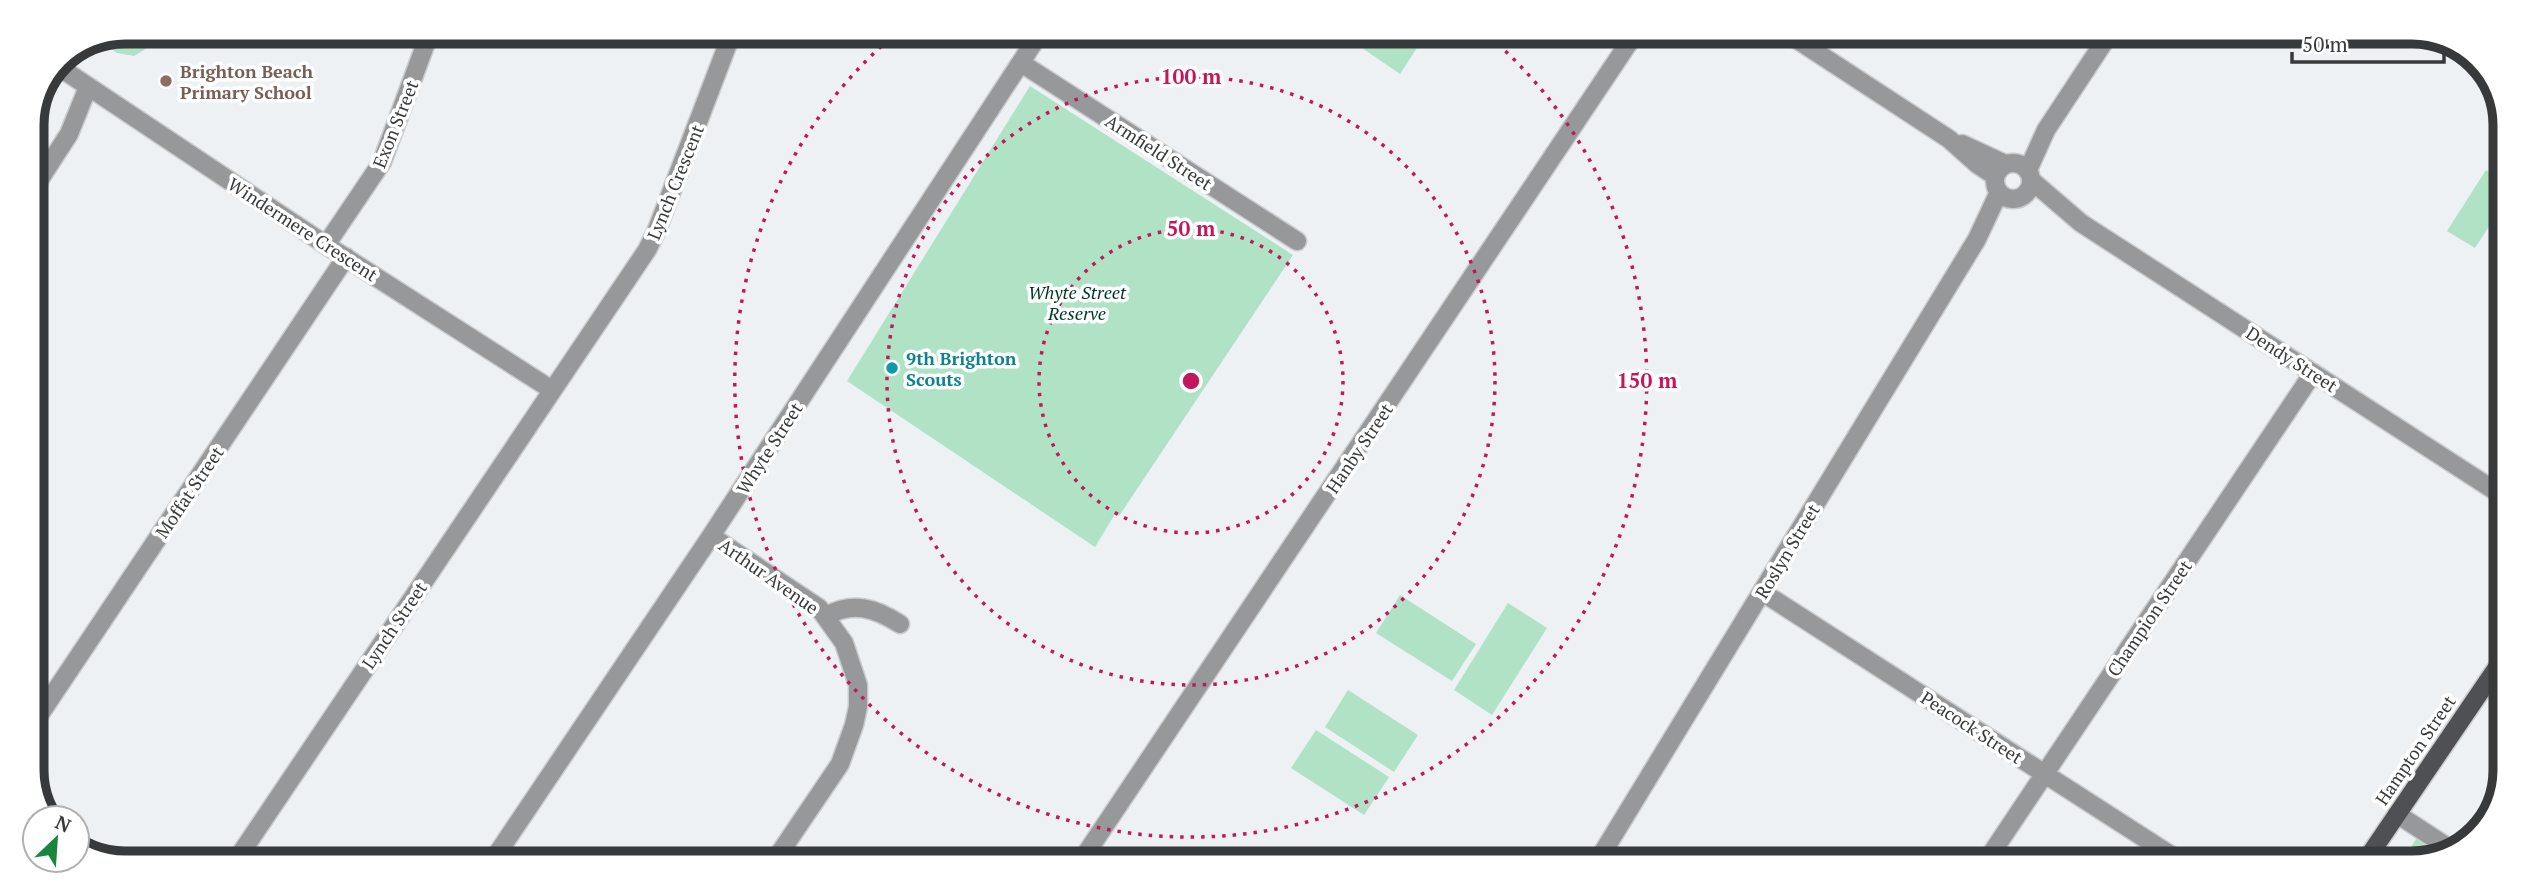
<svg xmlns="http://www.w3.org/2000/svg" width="2537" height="895" font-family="'PT Serif',serif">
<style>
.green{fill:#b0e2c6}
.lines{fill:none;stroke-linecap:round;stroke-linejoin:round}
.minor-casing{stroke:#c9cccf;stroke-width:21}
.major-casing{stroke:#c9cccf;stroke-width:21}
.minor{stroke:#979899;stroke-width:18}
.major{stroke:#4f5053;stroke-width:18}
.ring{fill:none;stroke:#c2185b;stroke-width:3.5;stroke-dasharray:3.5 7}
.education-dot{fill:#8d6e63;stroke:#fff;stroke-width:2.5}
.culture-dot{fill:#0f9aa8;stroke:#fff;stroke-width:2.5}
.labels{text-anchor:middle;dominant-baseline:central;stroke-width:7;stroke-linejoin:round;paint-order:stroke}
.education-label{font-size:18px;font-weight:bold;fill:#785e54;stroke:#fff;text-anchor:start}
.street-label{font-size:18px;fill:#37393a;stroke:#fff}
.park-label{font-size:18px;font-style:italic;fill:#003921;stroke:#fff}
.culture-label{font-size:18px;font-weight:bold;fill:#0d838f;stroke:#fff;text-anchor:start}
.rim{fill:none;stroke:#37393a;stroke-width:9}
.centre{fill:#c2185b;stroke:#fff;stroke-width:3.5}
.ring-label{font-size:21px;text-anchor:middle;font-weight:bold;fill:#c2185b;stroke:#fff;stroke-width:7;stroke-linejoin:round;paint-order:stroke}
</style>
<rect width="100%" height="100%" fill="#edf1f4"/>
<path class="green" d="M125,32H174L134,56L117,53L100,41Z
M1371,34H1426L1400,74L1362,48Z
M1030,86L1293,255L1119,516L1115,514L1095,547L847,381Z
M2486,170L2505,182V202L2475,248L2447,231Z
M1400,595L1476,644L1452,681L1376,633Z
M1508,603L1547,628L1492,715L1454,690Z
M1348,690L1418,735L1394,772L1325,727Z
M1316,730L1389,777L1364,815L1291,768Z
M2416,839L2440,854C2427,859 2414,866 2401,862Z"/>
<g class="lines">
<defs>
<path id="minor" d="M1790,35L1949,139L1977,164L1995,176
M1021,63L1297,241
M56,65L326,245L552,390
M1962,144L2005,164
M1995 181a18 18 0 1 1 36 0a18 18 0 1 1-36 0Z
M2028,170L2046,130L2108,36
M2031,180L2081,223L2503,496
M32,191L69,134L88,87
M326,245L382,162L430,32
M711,536L819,608L844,643L858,685V707L854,725L840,764L775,860
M1762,592L2183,863
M826,616C853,601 875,608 900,624
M32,726L346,257
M2397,814L2452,850
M237,859L647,250L656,232L732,33
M493,860L711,536L1040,33
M1081,861L1634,35
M1597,862L1977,239L1999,192
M1985,863L2313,373"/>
<path id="major" d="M2364,863L2502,660"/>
</defs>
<use href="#minor" class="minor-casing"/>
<use href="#major" class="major-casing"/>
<use href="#minor" class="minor"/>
<use href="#major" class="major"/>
</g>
<g class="ring">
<circle cx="1191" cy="381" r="152"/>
<circle cx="1191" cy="381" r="304"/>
<path d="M1490 37A456 456 0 1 1 895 34"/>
</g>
<circle class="education-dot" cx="166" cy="81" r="7"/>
<circle class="culture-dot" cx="892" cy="368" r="7"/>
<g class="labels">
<g class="education-label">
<text x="180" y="71">Brighton Beach<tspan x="180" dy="21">Primary School</tspan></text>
</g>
<g class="street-label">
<text transform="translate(395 124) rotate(-68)">Exon Street</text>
<text transform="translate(1159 152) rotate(33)">Armfield Street</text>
<text transform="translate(675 182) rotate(-68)">Lynch Crescent</text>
<text transform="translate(303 229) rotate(33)">Windermere Crescent</text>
<text transform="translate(2292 359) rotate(33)">Dendy Street</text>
<text transform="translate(769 448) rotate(-57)">Whyte Street</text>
<text transform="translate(1359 448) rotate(-56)">Hanby Street</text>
<text transform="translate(189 492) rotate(-56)">Moffat Street</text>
<text transform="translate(1787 551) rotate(-59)">Roslyn Street</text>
<text transform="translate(769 576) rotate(35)">Arthur Avenue</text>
<text transform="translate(2149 618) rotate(-56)">Champion Street</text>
<text transform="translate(394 625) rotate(-56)">Lynch Street</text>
<text transform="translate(1972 727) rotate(33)">Peacock Street</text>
<text transform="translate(2415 750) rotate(-56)">Hampton Street</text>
</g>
<g class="park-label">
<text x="1077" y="292">Whyte Street<tspan x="1077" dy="21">Reserve</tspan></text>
</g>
<g class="culture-label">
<text x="906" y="358">9th Brighton<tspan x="906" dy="21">Scouts</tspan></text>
</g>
</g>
<path d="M0 0H2537V895H0ZM125 44H2412A81 81 0 0 1 2493 125V770A81 81 0 0 1 2412 851H125A81 81 0 0 1 44 770V125A81 81 0 0 1 125 44Z" fill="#fff" fill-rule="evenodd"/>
<path class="rim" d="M125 44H2412A81 81 0 0 1 2493 125V770A81 81 0 0 1 2412 851H125A81 81 0 0 1 44 770V125A81 81 0 0 1 125 44Z"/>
<circle cx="1191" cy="381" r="10" class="centre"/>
<g class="ring-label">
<text x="1191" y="84">100 m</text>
<text x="1191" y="236">50 m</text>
<text x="1647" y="388">150 m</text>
</g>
<g transform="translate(56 839) rotate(25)"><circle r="33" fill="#ffffff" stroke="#afb0b0" stroke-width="2"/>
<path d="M0-5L12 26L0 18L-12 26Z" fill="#19863e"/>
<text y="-10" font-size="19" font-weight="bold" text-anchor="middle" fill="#37393a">N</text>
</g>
<path d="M2292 52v10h152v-10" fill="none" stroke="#37393a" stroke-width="3.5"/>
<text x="2302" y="52" font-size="21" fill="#37393a" stroke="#ffffff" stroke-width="5" paint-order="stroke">50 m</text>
</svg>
